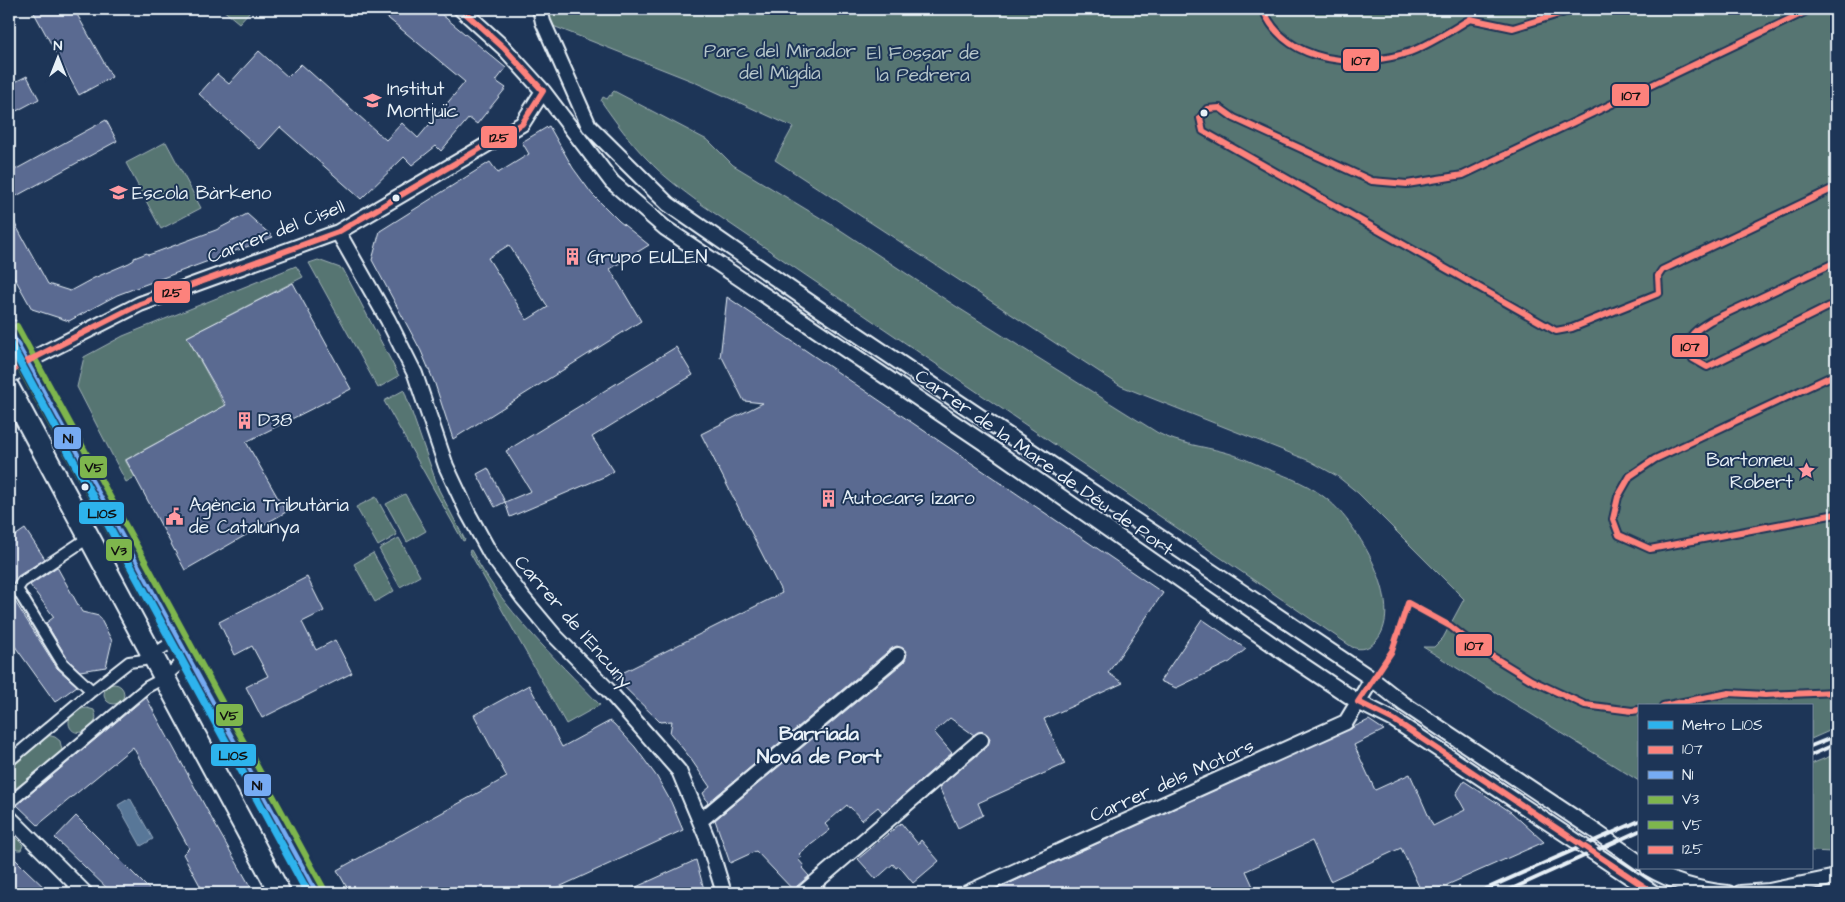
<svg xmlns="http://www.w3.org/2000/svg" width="1845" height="902" font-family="'Architects Daughter',sans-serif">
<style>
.green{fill:#577472;stroke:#a0b2b5}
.water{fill:#597798;stroke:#92a8be}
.building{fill:#5a6a91;stroke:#e8f1f8;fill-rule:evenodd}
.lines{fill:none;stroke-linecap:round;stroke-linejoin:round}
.pedestrian-casing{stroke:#e8f1f8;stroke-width:14}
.minor-casing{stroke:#e8f1f8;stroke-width:18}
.secondary-casing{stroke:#e8f1f8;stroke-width:24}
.pedestrian{stroke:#1d3557;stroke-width:10}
.minor{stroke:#1d3557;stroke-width:14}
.secondary{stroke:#1d3557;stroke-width:20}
.rail{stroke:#e8f1f8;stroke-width:4}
.bus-1-casing{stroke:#1d3557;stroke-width:10}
.bus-2-casing{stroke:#1d3557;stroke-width:10}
.bus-3-casing{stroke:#1d3557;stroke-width:10}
.bus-4-casing{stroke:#1d3557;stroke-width:10}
.bus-5-casing{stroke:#1d3557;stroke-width:10}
.bus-1{stroke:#fd827c;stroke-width:6}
.bus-2{stroke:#76abf3;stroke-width:6}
.bus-3{stroke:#7eb64d;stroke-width:6}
.bus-4{stroke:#7eb64d;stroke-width:6}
.bus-5{stroke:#fd827c;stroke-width:6}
.metro-1-casing{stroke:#1d3557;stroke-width:11}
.metro-1{stroke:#2db3ed;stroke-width:8}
.bus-dot{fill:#e8f1f8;stroke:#1d3557;stroke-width:2}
.labels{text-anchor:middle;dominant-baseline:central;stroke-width:4;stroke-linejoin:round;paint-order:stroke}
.park-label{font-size:19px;fill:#b5c5c9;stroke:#1d3557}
.poi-label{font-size:19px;fill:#e8f1f8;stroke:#1d3557;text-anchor:start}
.street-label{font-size:19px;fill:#e8f1f8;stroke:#1d3557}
.neighbourhood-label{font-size:20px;font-weight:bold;fill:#e8f1f8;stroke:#1d3557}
.line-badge{stroke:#1d3557;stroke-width:2}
.pale-badge-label{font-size:14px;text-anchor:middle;font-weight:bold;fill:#111}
</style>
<rect width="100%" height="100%" fill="#1d3557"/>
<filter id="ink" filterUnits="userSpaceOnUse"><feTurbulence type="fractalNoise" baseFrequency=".02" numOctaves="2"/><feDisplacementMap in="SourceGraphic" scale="10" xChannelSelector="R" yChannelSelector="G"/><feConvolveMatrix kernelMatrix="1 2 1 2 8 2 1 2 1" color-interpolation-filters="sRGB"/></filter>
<g filter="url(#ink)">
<path class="green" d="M222,9H252L239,23Z
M540,9H1836V728L1811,739V706H1639V781L1423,647H1434L1443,638L1464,599L1358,493L1337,476L1310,461L1121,386L775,160L793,127L692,81L543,22Z
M614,91L709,141L733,165L842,231L957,307L1158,433C1179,444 1202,446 1224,452C1240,456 1255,464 1270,470C1291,478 1310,485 1328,500C1357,523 1407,606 1376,641C1369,648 1362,651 1352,647L701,204C682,190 663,176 647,159C630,142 615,121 601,101L603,97L607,99L610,95L612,96V93Z
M166,142L201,208L161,229L126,163Z
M318,260L343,269L399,376L378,388L309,263Z
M296,266L303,277L187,337L225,406L125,460L135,477L126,482L77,387L84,357L123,336Z
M404,390L439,490L465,540L463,541L384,401Z
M405,494L426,531L407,542L386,504Z
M376,497L397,535L378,546L356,507Z
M399,538L420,576L400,587L379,549Z
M471,550C503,610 553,656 600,705L566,724L469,551Z
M373,553L394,591L375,602L354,564Z
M104 694a10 10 0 1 1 20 0a10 10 0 1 1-20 0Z
M87,708L94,710C96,715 97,720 93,724C71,749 55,711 87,708Z
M47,735L55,737L60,741L62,750L52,760L16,788L9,789V766Z
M1836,754V864L1833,865L1832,852L1811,851V764Z
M9,831L23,845L21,850H17L9,841Z"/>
<path class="water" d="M130,798L153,839L141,846L118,805Z"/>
<path class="building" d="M32,9H74L112,77L79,95Z
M377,9H435L506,68L496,81L506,88L477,124L469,118L441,151L436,146L412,165L404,157L361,199L280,127L260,149L199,94L217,74L229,84L259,51L288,77L301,64L386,140L402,123L418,138L465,82Z
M27,76L39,99L9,115V85Z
M106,120L117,141L9,200V173Z
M549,126L573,168L592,194L619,221L649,245L610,269L641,321L453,439L435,384L421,351L372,260L380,231L490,162L498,173L529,154L522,142ZM509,245L548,307L527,320L488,258Z
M9,213L48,284L70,291L94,278L129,263L134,260V258L147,253L148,255L154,253L216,230L247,214L273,237L117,295L69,321L32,309L13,275L9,268Z
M293,283L351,389L246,442L286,512L185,570L126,460L226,405L187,337Z
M727,297L1163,593L1108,673L1123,683L1044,719L1065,764L978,803L983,815L958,828L939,787L987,747L990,739L988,735L983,732H979L974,735L950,718L934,732L952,753L883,813L878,807L862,820L850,807L849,808L847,805L825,824L830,830L799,854L802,857L798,859L804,866L802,868L809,876L797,886L795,892L756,851L730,863L715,820L904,662L907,654L904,649L897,646L892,648L708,803L703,793L710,787L688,755L670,733L672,721L660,722L614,677L782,593L701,434L763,403L744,401L722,357L720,358Z
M676,347L693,375L592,437L614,471L606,476L510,517L505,502L495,507L477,474L488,468L505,502L531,491L506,451Z
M25,529L45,559L18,576L9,589V540Z
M57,567L82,612L99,616L112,641L106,667L80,671L68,660L46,623L54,617L30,585Z
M307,577L324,611L302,622L316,650L335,640L352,673L262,718L246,687L268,676L252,646L235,655L219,622Z
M9,592L57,668L77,686L55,702L9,638Z
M1202,619L1246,649L1230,662L1176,688L1160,681Z
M529,685L562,747L610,721L614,724L635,747L657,777L671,802L683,830L546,893H350L337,870L507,777L474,715Z
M146,697L213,821L254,893H204L183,854L189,848L133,747L38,825L17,805Z
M1369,720L1384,730L1354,745L1375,790L1410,774L1433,826L1465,810L1456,794L1464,781L1511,812L1544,842L1429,893H1422L1401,848L1330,881L1312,841L1246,871L1256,893H988Z
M76,816L153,893H112L55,838Z
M901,823L918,844L921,840L939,861L913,883L899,866L896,868L893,864L876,879L858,859Z
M9,853L25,869L50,893H9Z
M696,860L705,893H623Z"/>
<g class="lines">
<defs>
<path id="pedestrian" d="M82,542L22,582L17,589L63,664L92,691
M9,761L92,691L129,662L144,660L177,639
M9,803L147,687L164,678L187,658"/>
<path id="minor" d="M461,9L504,48L543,91L612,182L665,228L990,447L1289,656L1358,702L1394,720L1654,893
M540,9L543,22L589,126L668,204L821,310L1372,679L1404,704L1595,831L1639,862
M338,232L388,320L415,374L446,466L468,513L490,553L523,598L554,635L608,690L679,771L707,838L724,893
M26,362L140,304L338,232L522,124L543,91
M9,817L85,893
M700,821L898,655
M1648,868C1673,883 1699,890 1728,893
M803,893L981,740
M967,893L1346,722L1372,679
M1740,893L1769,891L1836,877"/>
<path id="secondary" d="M9,330L316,893
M9,373L26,362
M9,388L280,893"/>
</defs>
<use href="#pedestrian" class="pedestrian-casing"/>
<use href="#minor" class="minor-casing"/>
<use href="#secondary" class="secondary-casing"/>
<use href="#pedestrian" class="pedestrian"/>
<use href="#minor" class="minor"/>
<use href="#secondary" class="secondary"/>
<path class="rail" d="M1811,746L1836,736
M1811,755L1836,744
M1477,893L1639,821
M1503,893L1639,831"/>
<defs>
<path id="bus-1" d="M1263,9C1286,65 1360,69 1410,52C1431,44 1450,31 1470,19
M1470,19L1513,28L1575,9
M1836,262L1710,321C1691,333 1685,336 1693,359L1707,367L1836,303
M1659,293L1572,328L1556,331L1203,131L1200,118L1207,109L1220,108L1234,118L1372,181L1407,184L1463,175L1811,9
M1659,293L1658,276L1662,270L1836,187
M1836,374L1655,459L1630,476L1618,497L1613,519L1619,535L1650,549L1836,514
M1663,706L1729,693L1765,695L1836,692
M1639,710L1632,711L1585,705L1531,680L1477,647L1450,626L1408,603L1392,651L1358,702L1394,720L1654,893"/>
<path id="bus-2" d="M9,330L316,893"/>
<path id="bus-3" d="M9,348L306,893"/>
<path id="bus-4" d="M17,326L324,889"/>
<path id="bus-5" d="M9,373L26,362L140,304L338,232L522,124L543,91L504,48L461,9"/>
</defs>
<use href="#bus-1" class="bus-1-casing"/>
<use href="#bus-2" class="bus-2-casing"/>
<use href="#bus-3" class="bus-3-casing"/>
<use href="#bus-4" class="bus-4-casing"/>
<use href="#bus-5" class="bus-5-casing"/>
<use href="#bus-1" class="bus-1"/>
<use href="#bus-2" class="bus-2"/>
<use href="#bus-3" class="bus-3"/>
<use href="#bus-4" class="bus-4"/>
<use href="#bus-5" class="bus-5"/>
<defs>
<path id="metro-1" d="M9,342L308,893"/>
</defs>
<use href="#metro-1" class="metro-1-casing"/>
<use href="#metro-1" class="metro-1"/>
</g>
</g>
<defs>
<symbol id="school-bare" viewBox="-9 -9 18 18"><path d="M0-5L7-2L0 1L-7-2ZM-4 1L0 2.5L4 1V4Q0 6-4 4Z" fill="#ff9aa2" stroke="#1d3557" stroke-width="2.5" paint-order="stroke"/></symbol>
<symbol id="building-bare" viewBox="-9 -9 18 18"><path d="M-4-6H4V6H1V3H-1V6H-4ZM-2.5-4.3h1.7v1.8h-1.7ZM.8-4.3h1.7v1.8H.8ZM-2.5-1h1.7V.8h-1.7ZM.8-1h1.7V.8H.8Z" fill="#ff9aa2" stroke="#1d3557" stroke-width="2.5" paint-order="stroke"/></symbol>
<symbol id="sight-bare" viewBox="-9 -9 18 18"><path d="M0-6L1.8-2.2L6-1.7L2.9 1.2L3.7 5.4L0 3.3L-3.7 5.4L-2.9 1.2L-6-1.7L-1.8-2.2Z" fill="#ff9aa2" stroke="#1d3557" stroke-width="2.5" paint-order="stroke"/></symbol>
<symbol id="civic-bare" viewBox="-9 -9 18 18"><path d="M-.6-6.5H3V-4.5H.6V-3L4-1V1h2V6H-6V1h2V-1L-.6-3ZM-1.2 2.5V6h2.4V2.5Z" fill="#ff9aa2" stroke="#1d3557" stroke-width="2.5" paint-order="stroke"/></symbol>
</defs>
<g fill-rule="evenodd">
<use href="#school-bare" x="360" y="88" width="25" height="25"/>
<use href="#school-bare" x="106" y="180" width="25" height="25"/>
<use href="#building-bare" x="560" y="244" width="25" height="25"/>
<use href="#building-bare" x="232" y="408" width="25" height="25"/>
<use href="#sight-bare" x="1794" y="458" width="25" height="25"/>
<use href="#building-bare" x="816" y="486" width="25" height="25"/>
<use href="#civic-bare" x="162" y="504" width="25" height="25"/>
</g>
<g class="bus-dot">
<circle cx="1204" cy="113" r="4.5"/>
<circle cx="396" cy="198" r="4.5"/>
<circle cx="85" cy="487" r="4.5"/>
</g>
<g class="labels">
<g class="park-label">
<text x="780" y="51">Parc del Mirador<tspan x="780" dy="22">del Migdia</tspan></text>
<text x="923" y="53">El Fossar de<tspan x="923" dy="22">la Pedrera</tspan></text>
</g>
<g class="poi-label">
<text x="387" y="89">Institut<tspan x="387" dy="22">Montjuïc</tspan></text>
<text x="132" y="193">Escola Bàrkeno</text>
<text x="587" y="257">Grupo EULEN</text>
<text x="258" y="420">D38</text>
<text x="1793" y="460" text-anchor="end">Bartomeu<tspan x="1793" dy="22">Robert</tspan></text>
<text x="842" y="498">Autocars Izaro</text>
<text x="189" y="505">Agència Tributària<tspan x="189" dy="22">de Catalunya</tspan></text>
</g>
<g class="street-label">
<text transform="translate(276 232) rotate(-21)">Carrer del Cisell</text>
<text transform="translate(1044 463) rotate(35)">Carrer de la Mare de Déu de Port</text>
<text transform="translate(573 622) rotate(49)">Carrer de l'Encuny</text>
<text transform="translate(1172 781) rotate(-24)">Carrer dels Motors</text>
</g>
<g class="neighbourhood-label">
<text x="819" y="734">Barriada<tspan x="819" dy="23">Nova de Port</tspan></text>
</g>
</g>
<g class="line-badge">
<rect x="1342" y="48" width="38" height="24" rx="5" fill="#fd827c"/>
<rect x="1611" y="83" width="39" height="24" rx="5" fill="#fd827c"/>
<rect x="480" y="125" width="38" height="24" rx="5" fill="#fd827c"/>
<rect x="153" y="280" width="38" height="24" rx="5" fill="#fd827c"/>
<rect x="1671" y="334" width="38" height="24" rx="5" fill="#fd827c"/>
<rect x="53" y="426" width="29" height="24" rx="5" fill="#76abf3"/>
<rect x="79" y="455" width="29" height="24" rx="5" fill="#7eb64d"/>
<rect x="78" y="501" width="47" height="24" rx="5" fill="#2db3ed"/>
<rect x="105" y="538" width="28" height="24" rx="5" fill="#7eb64d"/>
<rect x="1455" y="633" width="38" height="24" rx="5" fill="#fd827c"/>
<rect x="215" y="703" width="29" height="24" rx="5" fill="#7eb64d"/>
<rect x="210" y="743" width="47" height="24" rx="5" fill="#2db3ed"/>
<rect x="243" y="773" width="29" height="24" rx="5" fill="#76abf3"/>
</g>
<g class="pale-badge-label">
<text x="1361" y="65">107</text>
<text x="1631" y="100">107</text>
<text x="499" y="142">125</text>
<text x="172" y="297">125</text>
<text x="1690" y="351">107</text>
<text x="68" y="443">N1</text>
<text x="94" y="472">V5</text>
<text x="102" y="518">L10S</text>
<text x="119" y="555">V3</text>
<text x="1474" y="650">107</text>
<text x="229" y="720">V5</text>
<text x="233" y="760">L10S</text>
<text x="257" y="790">N1</text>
</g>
<rect width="1845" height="902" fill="none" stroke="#1d3557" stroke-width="30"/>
<rect x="15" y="15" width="1815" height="872" fill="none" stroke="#e8f1f8" stroke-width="2" filter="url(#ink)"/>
<rect x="1638" y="704" width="175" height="165" fill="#1d3557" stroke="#6e8097"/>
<rect x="1648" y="721" width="25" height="8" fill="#2db3ed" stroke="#6e8097"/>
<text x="1682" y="730" font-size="15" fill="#e8f1f8">Metro L10S</text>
<rect x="1648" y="746" width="25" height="8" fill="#fd827c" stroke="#6e8097"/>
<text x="1682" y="754" font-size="15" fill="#e8f1f8">107</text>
<rect x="1648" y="771" width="25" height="8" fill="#76abf3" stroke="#6e8097"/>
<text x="1682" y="780" font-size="15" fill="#e8f1f8">N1</text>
<rect x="1648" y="796" width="25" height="8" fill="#7eb64d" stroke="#6e8097"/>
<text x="1682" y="804" font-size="15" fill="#e8f1f8">V3</text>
<rect x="1648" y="821" width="25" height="8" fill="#7eb64d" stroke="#6e8097"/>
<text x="1682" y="830" font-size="15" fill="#e8f1f8">V5</text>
<rect x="1648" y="846" width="25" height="8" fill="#fd827c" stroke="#6e8097"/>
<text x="1682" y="854" font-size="15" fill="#e8f1f8">125</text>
<g transform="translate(58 58)" stroke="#1d3557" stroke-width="4" paint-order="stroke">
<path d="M0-4L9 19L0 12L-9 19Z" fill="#e8f1f8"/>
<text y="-8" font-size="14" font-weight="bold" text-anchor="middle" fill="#e8f1f8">N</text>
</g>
</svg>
